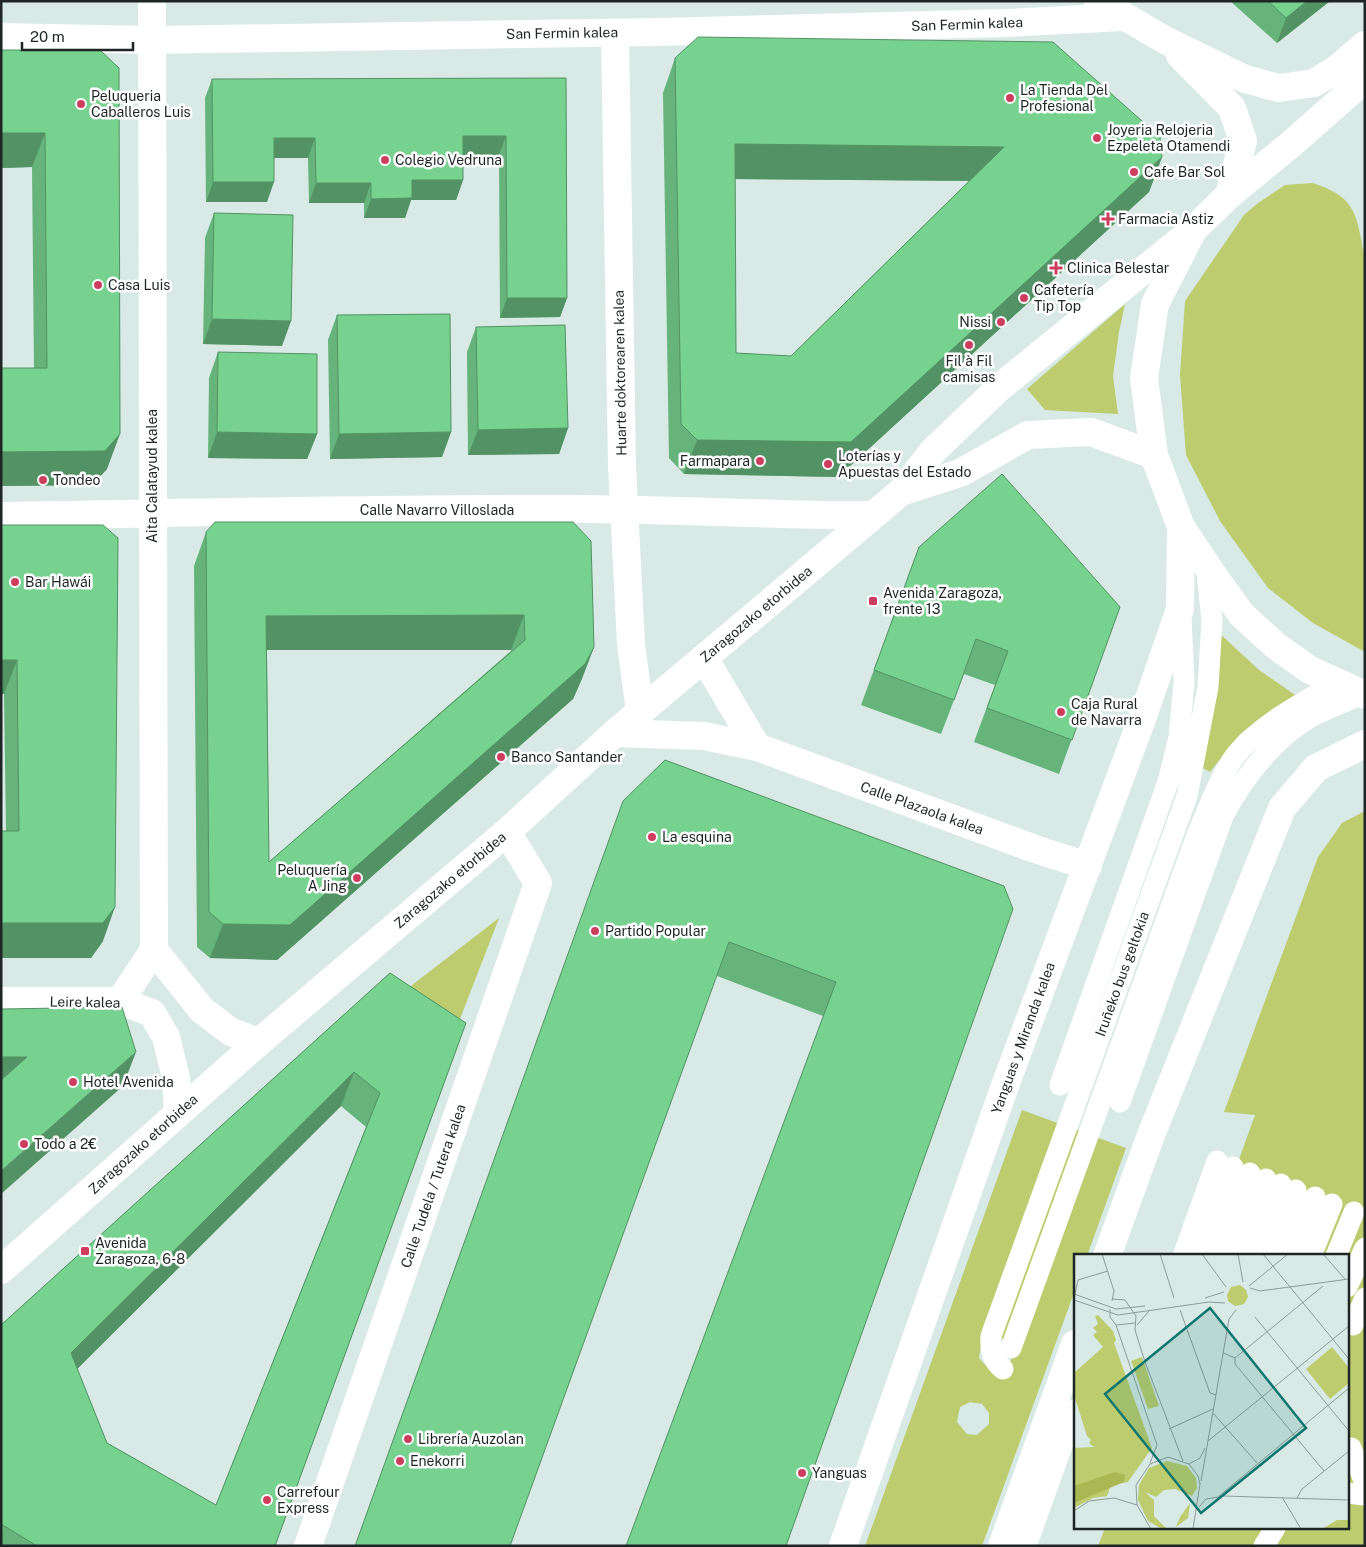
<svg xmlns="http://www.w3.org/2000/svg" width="1366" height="1547" font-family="'Public Sans',sans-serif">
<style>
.green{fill:#bdcc6e;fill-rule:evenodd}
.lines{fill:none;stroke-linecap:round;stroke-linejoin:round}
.service{stroke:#fff;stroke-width:21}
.minor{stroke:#fff;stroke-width:28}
.tertiary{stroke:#fff;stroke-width:28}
.secondary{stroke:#fff;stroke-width:28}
.wall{fill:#66b47b;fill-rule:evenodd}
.shaded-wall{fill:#539264}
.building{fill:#77d18f;stroke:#539264;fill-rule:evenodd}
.poi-dot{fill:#cd3e5e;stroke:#fff;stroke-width:2}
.labels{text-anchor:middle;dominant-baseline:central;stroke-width:5;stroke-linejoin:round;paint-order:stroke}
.street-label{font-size:14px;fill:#1f2524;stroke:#fff}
.poi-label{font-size:14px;fill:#1f2524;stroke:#fff;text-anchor:start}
.inset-road{fill:none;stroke:#8e9b98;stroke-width:1}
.view{fill:#0f766e;fill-opacity:0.15;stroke:#0f766e;stroke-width:2.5}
.inset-edge{fill:none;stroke:#1f2524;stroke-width:2.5}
</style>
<rect width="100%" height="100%" fill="#d8e9e6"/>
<path class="green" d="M1313,183C1358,198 1356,215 1365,258V652L1313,623L1268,588L1220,521L1186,455L1180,375L1185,301L1244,215L1258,203L1285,185Z
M1125,304L1119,332L1113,376L1118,414L1045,410L1027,389Z
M1217,631L1259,670L1298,697L1278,706L1240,734L1210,772L1199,766Z
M1365,811V1546H1098L1105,1528H1347V1256H1204L1255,1115L1224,1112L1318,857L1342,823Z
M499,918L453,1037L394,999Z
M1022,1110L1126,1148L1087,1256H1075V1290L982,1546H865ZM999,1338L1005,1340L1013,1354L1009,1365L990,1370L979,1358L981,1347ZM970,1402L982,1404L989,1413V1424L977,1435L967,1434L957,1422L960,1407Z"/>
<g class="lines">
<path class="service" d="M1060,1085L1168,782L1179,737L1184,683L1181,616
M1120,1102L1223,816C1244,777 1271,741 1309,718C1326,709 1345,702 1362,694
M1183,1256L1217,1161
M1201,1256L1233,1167
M1219,1256L1250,1173
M1237,1256L1266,1179
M1253,1256L1281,1184
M1271,1256L1296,1190
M1290,1256L1315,1197
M1311,1256L1332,1204
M1336,1256L1354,1212
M1347,1287L1365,1248
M1353,1325L1365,1298
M1011,1348L1197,835C1207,812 1220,776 1235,756C1262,723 1301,704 1337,683
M1003,1369C992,1360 990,1350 991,1336L1187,796L1208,687L1212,621L1206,564
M1351,1448L1365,1483
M1347,1493L1365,1495
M1026,1546L1075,1410
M1264,1546L1275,1528"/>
<path class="minor" d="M615,33L622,466L631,644L640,712
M1,37L152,40L658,32L1007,23L1123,17
M1,516C193,513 384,508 575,509C675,509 774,516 873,515
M704,658L757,747
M615,733L704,736L757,747L1035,849L1088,866
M154,950L202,1010L231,1032L259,1042
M1,1001H120L152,1013L166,1037L176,1078L178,1113
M120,1001L154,950L152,1
M308,1546L538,883L507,832"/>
<path class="tertiary" d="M1098,1L1165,40L1245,79L1279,88L1314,83L1337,69L1365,45
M1180,55L1232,108L1243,141L1229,195
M1107,1256L1151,1135L1282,808L1316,768L1365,744
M843,1546L1006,1083L1142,719L1180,609L1181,527
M1002,1546L1075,1344"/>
<path class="secondary" d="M1365,79L1290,145L1229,195L1193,230L1155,304L1144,378L1154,455L1181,527L1215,578L1242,615L1276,646L1310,670L1365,695
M901,492L960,473L1028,435L1091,432L1154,455
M1,1270L259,1042L507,832L615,733L901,492L933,451L1000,387L1193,230"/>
</g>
<path class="wall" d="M1230,1H1330L1277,43Z
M100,50L107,469L92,485L1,486V368H34L32,167L1,168Z
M675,58L1162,157L1149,192L838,477L684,474L669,458L663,93ZM735,179L969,181L791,356L736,353Z
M566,78L567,298L560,317L500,318L499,155H463V180L456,200H411L405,218H364V203H309L308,158H274L267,202H206L205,98L212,79Z
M214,213L282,346L203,344L205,238Z
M337,315L451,432L442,457L330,459L328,340Z
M476,327L568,428L559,454L468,455L467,352Z
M218,352L317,434L307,459L208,458L209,378Z
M573,522L594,647L581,681L573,699L277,960L210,958L197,947L194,566L206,532ZM267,650H511V651L269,862Z
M1,525L103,941L91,958L6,831L4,694H1Z
M919,547L1120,607L1059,774L974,742L995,685L964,674L941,734L861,705Z
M623,801L1004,886L823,1016L717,976Z
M390,973L466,1023L275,1546H1V1325ZM341,1106L366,1127L216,1505L107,1443L77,1369Z"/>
<path class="shaded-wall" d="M1307,1H1330L1277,43L1286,18Z
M1,133H45L32,167L1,168Z
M463,136H506L499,155H456Z
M274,138H315L308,158H267Z
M735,144L1004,147L991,181L722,179Z
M1162,157L1149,192L838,477L684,474L697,440Z
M412,180H463L456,200H411L405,218H364L371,199Z
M213,182H274L267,202H206Z
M316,183H371L364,203H309Z
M507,298H567L560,317L500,318Z
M212,319L291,321L282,346L203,344Z
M568,428L559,454L468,455L478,430Z
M217,432L317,434L307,459L208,458Z
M451,432L442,457L330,459L339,434Z
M120,434L107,469L92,485L1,486V452Z
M524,615L511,650H254L266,616Z
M594,647L581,681L573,699L277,960L210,958L223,924Z
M1,660H17L4,694H1Z
M115,907L103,941L91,958H1V923Z
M136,1052L123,1086L1,1194V1171Z
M1,1057H27L1,1092Z
M354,1072L341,1106L58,1388L71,1353Z"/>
<path class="building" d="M1268,1H1307L1286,18Z
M698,37L1053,42L1160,137L1162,157L851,442L697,440L681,424L675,58ZM735,144L1004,147L791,356L736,353Z
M1,50H100L119,68L120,434L105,451L1,452V368H47L45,133H1Z
M566,78L567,298H507L506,136H463V180H412V198L371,199V183H316L315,138H274V182H213L212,79Z
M214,213L293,215L291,321L212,319Z
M450,314L451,432L339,434L337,315Z
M565,325L568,428L478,430L476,327Z
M218,352L317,354V434L217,432Z
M1002,474L1120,607L1072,740L987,708L1008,651L976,639L954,700L874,670L919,547Z
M215,522H573L591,541L594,647L585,664L290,925L223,924L209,912L206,532ZM524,615L525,640L269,862L266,616Z
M1,525H103L118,538L115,907L103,923H1V831H19L17,660H1Z
M665,760L1004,886L1013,909L786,1546H626L836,982L729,942L510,1546H355L623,801Z
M390,973L466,1023L275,1546H37L1,1524V1325ZM354,1072L380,1093L216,1505L107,1443L71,1353Z
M122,1007L136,1052L1,1171V1080L27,1057H1V1009Z"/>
<g class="poi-dot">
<circle cx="1010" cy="98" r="5"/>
<circle cx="81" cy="104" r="5"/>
<circle cx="1097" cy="138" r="5"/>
<circle cx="385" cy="160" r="5"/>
<circle cx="1134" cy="172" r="5"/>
<path d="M1105.5 211.5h5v5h5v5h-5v5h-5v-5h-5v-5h5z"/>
<path d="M1053.5 260.5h5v5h5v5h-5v5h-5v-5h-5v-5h5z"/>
<circle cx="98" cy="285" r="5"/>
<circle cx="1024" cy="298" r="5"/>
<circle cx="1001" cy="322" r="5"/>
<circle cx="969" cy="345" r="5"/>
<circle cx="760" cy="461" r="5"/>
<circle cx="828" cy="464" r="5"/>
<circle cx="43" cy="480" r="5"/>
<circle cx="15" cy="582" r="5"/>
<rect x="868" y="596" width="10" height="10" rx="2.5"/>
<circle cx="1061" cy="712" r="5"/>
<circle cx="501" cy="757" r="5"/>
<circle cx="652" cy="837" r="5"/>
<circle cx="357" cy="878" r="5"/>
<circle cx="595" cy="931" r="5"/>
<circle cx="73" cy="1082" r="5"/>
<circle cx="24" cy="1144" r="5"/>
<rect x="80" y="1246" width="10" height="10" rx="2.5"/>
<circle cx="408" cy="1439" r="5"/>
<circle cx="400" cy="1461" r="5"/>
<circle cx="802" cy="1473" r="5"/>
<circle cx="267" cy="1500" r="5"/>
</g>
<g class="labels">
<g class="street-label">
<text transform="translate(967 24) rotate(-2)">San Fermin kalea</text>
<text transform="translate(562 33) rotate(-1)">San Fermin kalea</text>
<text transform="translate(620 373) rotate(-91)">Huarte doktorearen kalea</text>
<text transform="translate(152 476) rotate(-90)">Aita Calatayud kalea</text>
<text x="437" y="510">Calle Navarro Villoslada</text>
<text transform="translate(756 614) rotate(-40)">Zaragozako etorbidea</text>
<text transform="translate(922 808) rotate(20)">Calle Plazaola kalea</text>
<text transform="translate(450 880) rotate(-40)">Zaragozako etorbidea</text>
<text transform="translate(1122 974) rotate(-70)">Iruñeko bus geltokia</text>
<text transform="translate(85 1002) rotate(1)">Leire kalea</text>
<text transform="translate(1023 1038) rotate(-70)">Yanguas y Miranda kalea</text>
<text transform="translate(143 1144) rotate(-42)">Zaragozako etorbidea</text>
<text transform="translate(433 1186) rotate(-71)">Calle Tudela / Tutera kalea</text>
</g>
<g class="poi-label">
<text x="1020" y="90">La Tienda Del<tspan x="1020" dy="16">Profesional</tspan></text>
<text x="91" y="96">Peluqueria<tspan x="91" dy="16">Caballeros Luis</tspan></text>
<text x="1107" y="130">Joyeria Relojeria<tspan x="1107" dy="16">Ezpeleta Otamendi</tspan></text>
<text x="395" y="160">Colegio Vedruna</text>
<text x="1144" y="172">Cafe Bar Sol</text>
<text x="1118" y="219">Farmacia Astiz</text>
<text x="1067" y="268">Clinica Belestar</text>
<text x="108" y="285">Casa Luis</text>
<text x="1034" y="290">Cafetería<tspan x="1034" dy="16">Tip Top</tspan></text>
<text x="991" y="322" text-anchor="end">Nissi</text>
<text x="969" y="361" text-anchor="middle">Fil à Fil<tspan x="969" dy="16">camisas</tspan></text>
<text x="838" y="456">Loterías y<tspan x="838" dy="16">Apuestas del Estado</tspan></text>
<text x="750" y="461" text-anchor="end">Farmapara</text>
<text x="53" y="480">Tondeo</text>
<text x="25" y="582">Bar Hawái</text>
<text x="883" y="593">Avenida Zaragoza,<tspan x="883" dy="16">frente 13</tspan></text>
<text x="1071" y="704">Caja Rural<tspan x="1071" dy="16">de Navarra</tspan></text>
<text x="511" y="757">Banco Santander</text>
<text x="662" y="837">La esquina</text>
<text x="347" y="870" text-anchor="end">Peluquería<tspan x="347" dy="16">A Jing</tspan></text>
<text x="605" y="931">Partido Popular</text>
<text x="83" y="1082">Hotel Avenida</text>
<text x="34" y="1144">Todo a 2€</text>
<text x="95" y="1243">Avenida<tspan x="95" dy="16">Zaragoza, 6-8</tspan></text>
<text x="418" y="1439">Librería Auzolan</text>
<text x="410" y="1461">Enekorri</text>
<text x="812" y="1473">Yanguas</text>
<text x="277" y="1492">Carrefour<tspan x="277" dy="16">Express</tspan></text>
</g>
</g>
<g transform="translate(1074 1254)">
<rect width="275" height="275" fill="#d8e9e6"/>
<path d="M166,31L172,36L174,43L170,50L161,52L154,47L153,41L157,33ZM24,61L39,77L42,86L40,89L78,194L54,228L37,231L33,242L19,244L0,254V194L20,193L15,189L17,186L13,182L0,141V119L29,93L19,81L23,78L19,74L24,70L21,62ZM258,93L275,114V129L256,145L232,115ZM68,103L85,152L74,155L57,107ZM93,207L113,212L122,224L123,234L118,242L101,235L90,236L82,243L71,238L80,246V262L93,275H88L74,267L64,246L65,231L75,214ZM116,249L114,264L102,273L106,263ZM263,266H275V275H248Z" fill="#bdcc6e"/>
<path d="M41,218L51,221L50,228L0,249V232Z" fill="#aab853"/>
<path class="inset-road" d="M28,0L40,37L38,47M86,0L100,44M128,0L152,33M164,0L169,28M189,0L275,105M249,0L271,25M175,32L214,0M176,34L186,37L275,25M0,40L42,55L71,52M1,40L4,26L34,17M131,44L150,38M39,45L51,46L62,62L61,76L71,108L109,207M0,46L44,61L135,48L151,49M36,55V63L42,71L61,69M106,56L136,139L142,141M181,63L275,177M42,71L83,191L76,209M63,71L75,57M149,99L161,104L249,32M161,104V110L250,217M139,159L183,209M95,175L139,155M134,187L275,72M115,210L126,204L131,194M127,227L155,65L162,56M145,242L275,134M208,243L227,275M223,244L228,235L275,197M125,253L132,245L150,242L275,246M0,257L15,247L40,244L63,251M77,275L63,251L62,231L76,210L94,203L115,210L124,222L126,230L119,275"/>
<path class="view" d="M136,54L232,174L127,259L31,140Z"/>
<rect width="275" height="275" class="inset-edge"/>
</g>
<rect width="1366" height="1547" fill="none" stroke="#1f2524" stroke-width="5"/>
<path d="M22 42v8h111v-8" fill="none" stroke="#1f2524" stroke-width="2.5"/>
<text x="30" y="42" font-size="15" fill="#1f2524" stroke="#ffffff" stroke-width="4" paint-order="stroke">20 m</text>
</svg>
